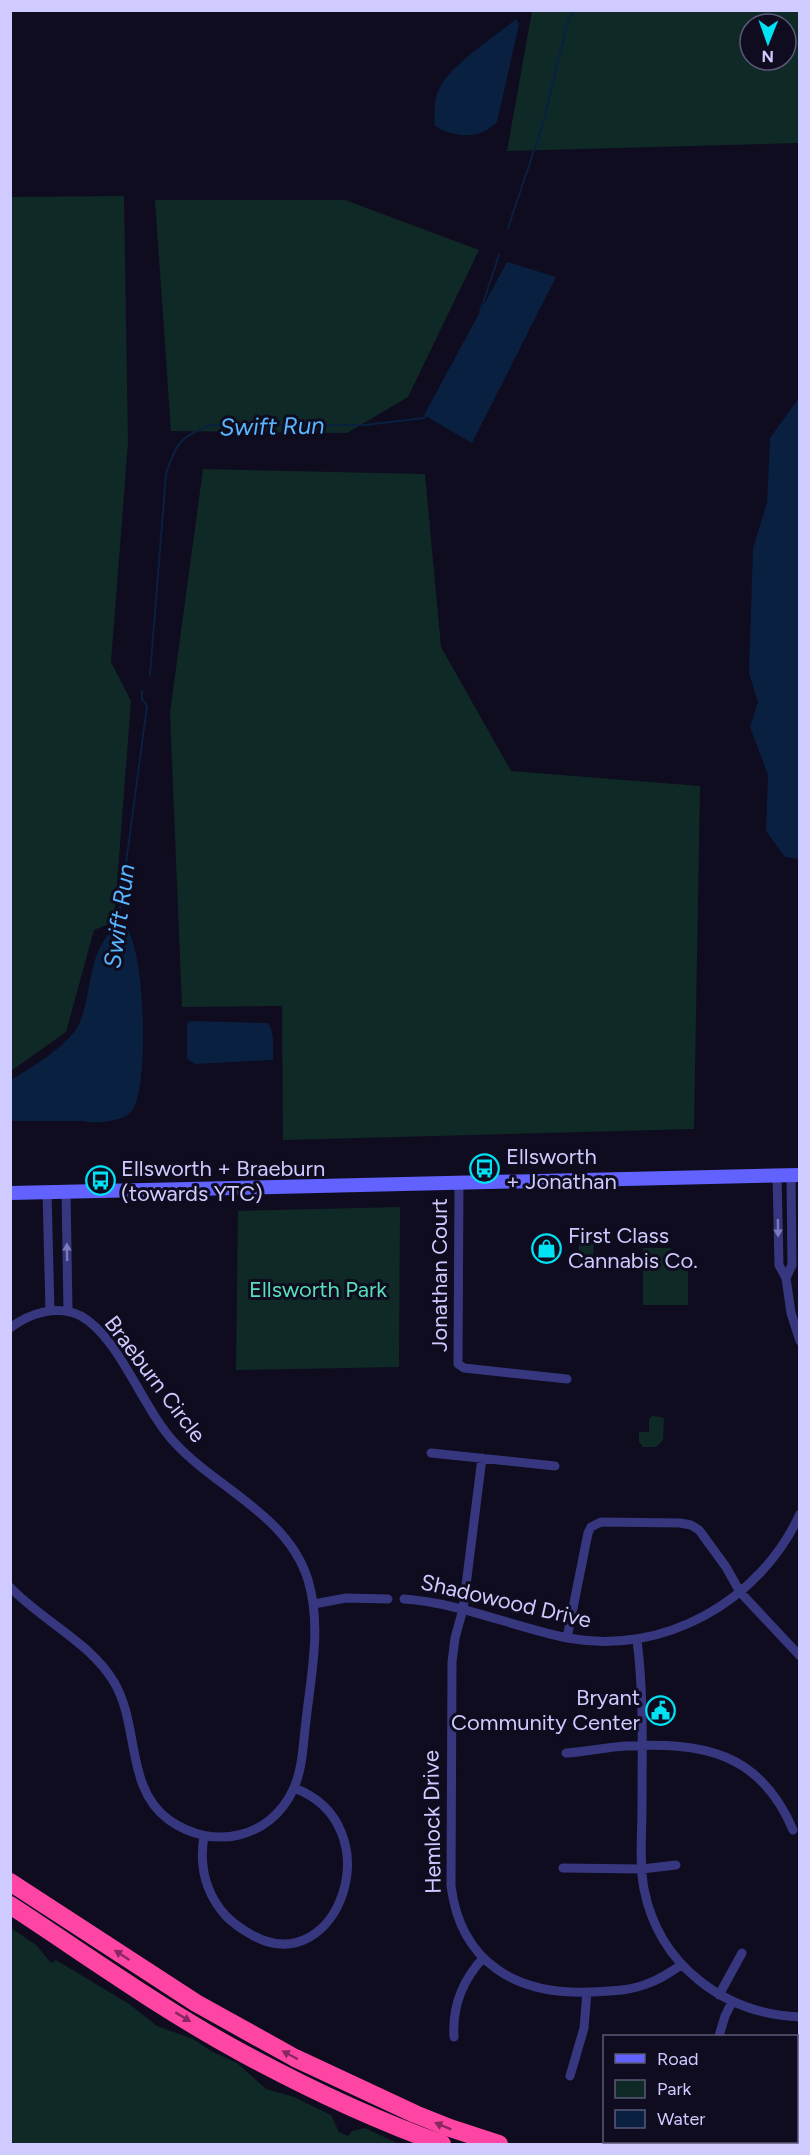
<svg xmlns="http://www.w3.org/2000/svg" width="810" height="2155" font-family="Figtree,sans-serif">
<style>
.green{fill:#0f2927;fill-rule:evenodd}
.water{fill:#0a2040}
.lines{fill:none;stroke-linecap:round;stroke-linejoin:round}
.stream{stroke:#0a2040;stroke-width:2}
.street{stroke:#37377f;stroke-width:9}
.secondary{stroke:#6162ff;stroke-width:14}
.highway{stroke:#ff45a3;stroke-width:18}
.oneway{fill:#7b79b9}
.oneway2{fill:#872861}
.labels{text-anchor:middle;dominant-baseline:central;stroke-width:6;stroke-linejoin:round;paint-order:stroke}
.poi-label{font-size:22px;fill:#cfcaff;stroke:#0f0c1f;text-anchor:start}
.street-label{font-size:22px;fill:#cfcaff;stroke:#0f0c1f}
.park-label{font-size:22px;fill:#56dfb9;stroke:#0f0c1f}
.water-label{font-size:24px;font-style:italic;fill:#58b6ff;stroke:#0f0c1f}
</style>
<rect width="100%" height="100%" fill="#0f0c1f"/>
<path class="green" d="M532,11H799V143L507,151ZM750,24H786V60H750Z
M124,196L128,443L111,662L131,701L114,922L94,930L66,1032L11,1071V197Z
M155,200H345L479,250L408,397L347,433L171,431Z
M203,469L425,474L441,647L511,771L700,786L694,1129L283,1140L282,1006L182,1007L170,713Z
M400,1207L399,1367L236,1370L238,1211Z
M579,1236H594L593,1263H578Z
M643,1248H671V1268H688V1305H643Z
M652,1416L661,1417L664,1419L663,1440L656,1447H643L639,1442V1432H649V1419Z
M11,1928L36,1945L51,1963L56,1960L129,2004L157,2026L193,2039L211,2051L237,2063L266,2089L294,2097L331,2115L339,2132L348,2136L352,2131L365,2128L399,2144H11Z"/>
<path class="water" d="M516,19L519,24L497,122C492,126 487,131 481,133C467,138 446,134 434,125C435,117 434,106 436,97C444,67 493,39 516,19Z
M507,262L556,277L472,443L424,415Z
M799,398V859L785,857L766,831L768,775L750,727L758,702L749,673L753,548L767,503L770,438Z
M123,925C146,939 150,1093 131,1112C121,1122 95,1124 82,1121H11V1080C32,1067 58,1052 74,1032C93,1007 85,962 108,935C112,931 119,928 123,925Z
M190,1021L268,1023C275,1033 273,1048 273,1060L195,1064L187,1059V1024Z"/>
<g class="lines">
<path class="stream" d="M508,228L542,127L568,21L574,10
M480,312L499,255
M150,675L166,474C175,444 182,435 211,425H365L424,418L427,414
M117,931L147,706L142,699V691"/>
<path class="street" d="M777,1176L779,1265L786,1278L791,1313L800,1341
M459,1183L458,1364L464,1368L567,1379
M66,1191L68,1311
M47,1192L50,1311
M786,1278L792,1265L791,1176
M10,1328C30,1313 58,1304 81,1316C119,1337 143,1409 174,1442C217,1489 288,1515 308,1580C322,1627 311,1674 306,1721C303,1743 303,1769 293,1790C270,1839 213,1851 169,1820C125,1788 140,1726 114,1682C89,1641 42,1621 10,1587
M431,1453L555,1466
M482,1458L463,1609L455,1638L452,1662L451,1886C461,1963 516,1995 591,1992C611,1991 631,1991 649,1983C661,1979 671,1972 681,1965
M404,1599C461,1603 513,1627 568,1638C664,1656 760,1601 800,1514
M314,1604L346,1598L388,1599
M567,1638L588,1533L591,1527L601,1522L680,1523L691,1525L699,1530L726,1567L740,1592L800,1656
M637,1640C644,1695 642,1751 642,1807C642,1834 639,1863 644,1889C659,1965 724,2014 800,2017
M566,1753C586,1752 606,1747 626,1746C703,1742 760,1752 793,1830
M204,1836C199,1866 206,1894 226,1916C234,1924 243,1930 252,1935C338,1983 394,1825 294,1788
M563,1868L642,1869L676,1865
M719,1995L742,1953
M719,2036L725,2016L732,2002
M454,2037C452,2006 462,1981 483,1958
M570,2076L584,2028L587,1992"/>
<path class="secondary" d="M10,1193L800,1175"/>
<path class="highway" d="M10,1882L196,2003L295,2058L415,2114L450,2128L499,2144
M10,1905C88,1956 164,2011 246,2055C309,2089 375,2120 442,2144"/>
</g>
<defs><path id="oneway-solid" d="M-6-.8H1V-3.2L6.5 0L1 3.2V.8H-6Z" transform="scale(1.5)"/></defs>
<g class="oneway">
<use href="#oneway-solid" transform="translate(778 1228) rotate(89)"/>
<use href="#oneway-solid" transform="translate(67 1252) rotate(-91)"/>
</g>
<g class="oneway2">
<use href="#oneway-solid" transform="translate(122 1955) rotate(-147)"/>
<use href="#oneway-solid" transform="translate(183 2017) rotate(31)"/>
<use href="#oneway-solid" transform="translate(290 2055) rotate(-152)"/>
<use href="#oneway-solid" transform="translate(443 2126) rotate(-158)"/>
</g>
<defs>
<symbol id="bus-ring" viewBox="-11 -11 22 22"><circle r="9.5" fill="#0f0c1f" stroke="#00e3f5" stroke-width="1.5"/><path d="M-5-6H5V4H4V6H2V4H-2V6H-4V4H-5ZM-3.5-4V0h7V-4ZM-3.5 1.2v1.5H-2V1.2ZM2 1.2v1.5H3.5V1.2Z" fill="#00e3f5"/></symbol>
<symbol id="shop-ring" viewBox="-11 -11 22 22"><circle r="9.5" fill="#0f0c1f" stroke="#00e3f5" stroke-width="1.5"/><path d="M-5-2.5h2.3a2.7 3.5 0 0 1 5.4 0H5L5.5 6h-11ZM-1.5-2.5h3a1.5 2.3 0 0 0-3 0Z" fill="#00e3f5"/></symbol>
<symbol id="civic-ring" viewBox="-11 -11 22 22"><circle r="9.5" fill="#0f0c1f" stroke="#00e3f5" stroke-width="1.5"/><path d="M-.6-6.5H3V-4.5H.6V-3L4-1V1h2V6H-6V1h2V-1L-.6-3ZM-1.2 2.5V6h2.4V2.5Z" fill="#00e3f5"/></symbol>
</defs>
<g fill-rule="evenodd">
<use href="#bus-ring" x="468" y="1152" width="33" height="33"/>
<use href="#bus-ring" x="84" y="1164" width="33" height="33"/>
<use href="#shop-ring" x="530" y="1232" width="33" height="33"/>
<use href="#civic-ring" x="644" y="1694" width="33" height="33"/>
</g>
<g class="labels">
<g class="poi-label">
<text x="506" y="1156">Ellsworth<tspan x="506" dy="25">+ Jonathan</tspan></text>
<text x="121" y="1168">Ellsworth + Braeburn<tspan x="121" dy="25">(towards YTC)</tspan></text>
<text x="568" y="1235">First Class<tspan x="568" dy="25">Cannabis Co.</tspan></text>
<text x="640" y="1697" text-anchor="end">Bryant<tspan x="640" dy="25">Community Center</tspan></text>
</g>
<g class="street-label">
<text transform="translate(439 1275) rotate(-90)">Jonathan Court</text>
<text transform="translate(155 1379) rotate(53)">Braeburn Circle</text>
<text transform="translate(506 1601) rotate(13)">Shadowood Drive</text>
<text transform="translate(432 1822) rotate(-91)">Hemlock Drive</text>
</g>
<g class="park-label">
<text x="318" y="1289">Ellsworth Park</text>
</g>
<g class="water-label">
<text transform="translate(272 426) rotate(-1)">Swift Run</text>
<text transform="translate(119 916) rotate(-82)">Swift Run</text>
</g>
</g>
<rect width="810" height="2155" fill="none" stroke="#cfcaff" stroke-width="24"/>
<rect x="603" y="2035" width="195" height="108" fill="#0f0c1f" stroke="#5c5879" stroke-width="1.5"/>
<rect x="615" y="2054" width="30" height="9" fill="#6162ff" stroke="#5c5879" stroke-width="1.5"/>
<text x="657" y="2065" font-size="18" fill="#cfcaff">Road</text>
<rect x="615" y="2080" width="30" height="18" fill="#0f2927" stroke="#5c5879" stroke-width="1.5"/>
<text x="657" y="2095" font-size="18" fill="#cfcaff">Park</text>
<rect x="615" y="2110" width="30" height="18" fill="#0a2040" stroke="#5c5879" stroke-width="1.5"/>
<text x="657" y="2125" font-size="18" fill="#cfcaff">Water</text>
<g transform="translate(768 42) rotate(181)"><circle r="28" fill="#0f0c1f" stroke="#5c5879" stroke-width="1.5"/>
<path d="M0-4.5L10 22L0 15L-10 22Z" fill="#00e3f5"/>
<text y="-9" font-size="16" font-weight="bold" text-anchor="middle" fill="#cfcaff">N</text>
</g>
</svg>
